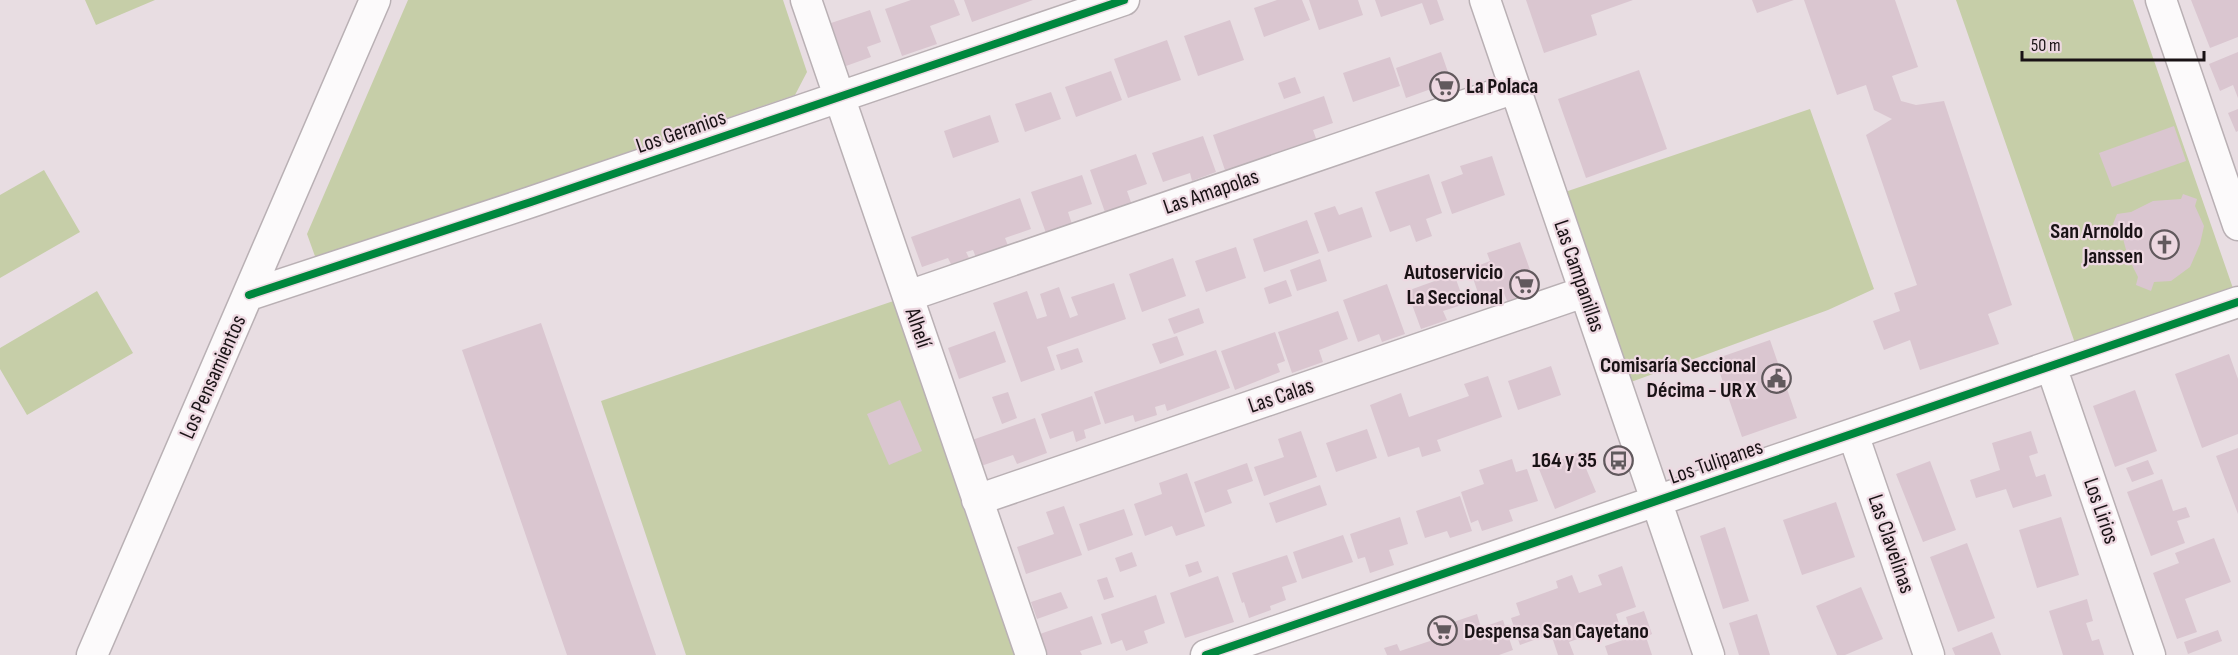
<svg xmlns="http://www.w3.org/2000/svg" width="2238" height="655" font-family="'Sofia Sans Condensed',sans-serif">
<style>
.green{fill:#c6cea8}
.building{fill:#dac6d0}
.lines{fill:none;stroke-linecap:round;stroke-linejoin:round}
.minor-casing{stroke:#b9b0b4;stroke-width:33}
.minor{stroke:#fcfafb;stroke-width:30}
.cycleway-casing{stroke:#edd8e1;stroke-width:11}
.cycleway{stroke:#00873e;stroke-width:8}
.labels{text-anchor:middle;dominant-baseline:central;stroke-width:4.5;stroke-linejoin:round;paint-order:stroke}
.poi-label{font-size:22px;font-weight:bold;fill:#191215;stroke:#edd8e1;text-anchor:end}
.street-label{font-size:22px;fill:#191215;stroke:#edd8e1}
</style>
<rect width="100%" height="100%" fill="#e8dde2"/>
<path class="green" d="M85,0H155L96,25Z
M408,0H783L807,72L795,95L316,259L307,234Z
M1956,0H2133L2236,297L2078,352Z
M1810,109L1874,289L1828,310L1631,382L1565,192Z
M44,170L80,232L0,278V195Z
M97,291L133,353L27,415L0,369V348Z
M908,296L1031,655H686L601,401Z"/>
<path class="building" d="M911,0H954L960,15L930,26L937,44L902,56L885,9Z
M964,0H1033L972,22Z
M1277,0H1302L1310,20L1264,37L1254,8Z
M1309,0H1358L1363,15L1319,30Z
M1375,0H1437L1444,20L1430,25L1422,3L1381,17Z
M1526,0H1633L1591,15L1597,35L1544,53Z
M1752,0H1794L1757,13Z
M1804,0H1895L1918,67L1892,76L1901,101L1916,105L1944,101L2012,305L1988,314L1999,344L1920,370L1910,340L1884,350L1873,321L1900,311L1894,293L1917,285L1866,135L1892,119L1874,110L1866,85L1837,95Z
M2191,0H2238V37L2210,48Z
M870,10L881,42L867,47L871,57L846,66L831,23Z
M1230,20L1244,60L1198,76L1184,36Z
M1167,40L1181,80L1128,98L1114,59Z
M1441,52L1457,98L1437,105L1431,89L1406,98L1396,68Z
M2238,52V98L2233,85L2220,91L2209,64Z
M1390,57L1400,86L1353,102L1343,73Z
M1639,70L1667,149L1586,178L1558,99Z
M1111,71L1122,100L1076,117L1065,87Z
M1295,77L1301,93L1284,99L1278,83Z
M1051,92L1061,119L1025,132L1015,104Z
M1324,96L1333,123L1313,130L1319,147L1228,179L1213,135Z
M2238,109V131L2236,132L2228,113Z
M990,115L999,142L953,158L944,131Z
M2174,126L2186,161L2112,187L2099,153Z
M1203,136L1216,172L1192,181L1190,173L1163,182L1152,153Z
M1136,154L1147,184L1127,191L1132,205L1106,215L1090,170Z
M1492,156L1505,195L1452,214L1441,182L1463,174L1460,166Z
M1429,174L1442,213L1426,219L1432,236L1416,242L1410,225L1390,232L1375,192Z
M1082,175L1092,204L1068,212L1072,224L1046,233L1031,192Z
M2183,194L2197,199L2195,206L2204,226L2200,244L2190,267L2171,281L2154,282L2151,291L2136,285L2138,277L2128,257L2122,235L2113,224L2117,214L2131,212L2153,201L2181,199Z
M1020,198L1031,229L1005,238L1012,256L977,260L973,250L966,252L969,258L951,264L948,258L922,267L911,237Z
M1335,206L1339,215L1362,207L1372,237L1328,252L1314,213Z
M1307,220L1319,253L1264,272L1253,239Z
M1520,242L1538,292L1508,303L1503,291L1480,299L1470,269L1490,261L1487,253Z
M1236,247L1246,278L1206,292L1195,261Z
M1173,258L1186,296L1142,312L1129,274Z
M1320,259L1327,281L1297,291L1290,270Z
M1454,274L1465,304L1443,311L1447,320L1421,329L1407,291Z
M1286,280L1292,296L1269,304L1264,288Z
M1114,283L1126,319L1047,347L1055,370L1021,382L993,303L1027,291L1037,319L1047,316L1040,294L1059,287L1070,318L1078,315L1071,297Z
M1387,284L1405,334L1382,342L1379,334L1358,342L1343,300Z
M1199,308L1204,323L1174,334L1168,319Z
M1338,311L1348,339L1319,350L1323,362L1292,373L1278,332Z
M541,323L656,655H567L462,350Z
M995,331L1006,362L959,379L948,348Z
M1275,332L1285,361L1277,364L1280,372L1235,390L1221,351Z
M1177,336L1184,355L1160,364L1152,344Z
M1770,340L1797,418L1742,437L1715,359Z
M1078,348L1083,362L1061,370L1056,355Z
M1216,350L1230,388L1167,411L1165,404L1155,407L1157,415L1135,422L1133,415L1105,424L1094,392Z
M2229,354L2238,379V434L2202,448L2175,374Z
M1551,366L1561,395L1518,410L1508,381Z
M1488,376L1502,417L1437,440L1441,451L1422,457L1419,447L1388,457L1370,405L1401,393L1409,417L1469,396L1464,384Z
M2135,390L2157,451L2115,467L2093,406Z
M1008,392L1017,418L1002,424L992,397Z
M1092,396L1101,424L1084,430L1086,438L1076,442L1073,431L1050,439L1041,414Z
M900,400L922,451L889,465L867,414Z
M1035,418L1047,453L1017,464L1013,455L981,466L972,440Z
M1367,429L1377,458L1336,472L1326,443Z
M1301,431L1317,477L1264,496L1254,467L1284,457L1278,439Z
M2031,431L2038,453L2029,456L2036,477L2045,474L2052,496L2013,508L2006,489L1976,498L1970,480L2000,470L1992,443Z
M2238,448V514L2216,456Z
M1579,452L1596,492L1555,509L1539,469Z
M1512,459L1516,472L1527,469L1538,501L1509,510L1513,521L1482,531L1478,520L1471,523L1461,492L1484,484L1479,470Z
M2148,460L2154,474L2132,482L2126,468Z
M1930,461L1956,530L1923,542L1896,474Z
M1247,463L1253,481L1227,490L1232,503L1205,513L1194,482Z
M1187,473L1205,526L1176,536L1172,526L1145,536L1134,504L1162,494L1159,483Z
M2162,479L2173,511L2186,507L2190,517L2177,521L2185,543L2151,556L2127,492Z
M1320,485L1327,505L1276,523L1269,503Z
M1460,496L1472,531L1450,538L1447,531L1425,538L1416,511Z
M1836,502L1855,557L1802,575L1783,520Z
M1064,506L1082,555L1026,574L1017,547L1054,534L1046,512Z
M1124,509L1133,535L1088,551L1079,524Z
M1400,517L1408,544L1389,550L1394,565L1370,573L1365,557L1358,559L1350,534Z
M2061,517L2079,575L2037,588L2019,530Z
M1725,527L1749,601L1723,609L1700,536Z
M1343,535L1353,562L1302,579L1293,552Z
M2214,538L2231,582L2185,599L2197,632L2177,639L2153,573L2179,563L2175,553Z
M1967,543L1995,618L1958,632L1930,557Z
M1132,552L1137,566L1120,572L1115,558Z
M1287,555L1297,582L1282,587L1286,600L1270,606L1271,610L1249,618L1244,602L1242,603L1232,573Z
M1198,561L1202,572L1189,577L1185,565Z
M1622,566L1636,607L1616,614L1620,626L1596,634L1593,624L1583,627L1586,636L1569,642L1574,655H1558L1551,634L1520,645L1511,618L1520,615L1516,603L1558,588L1556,581L1572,575L1579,593L1602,585L1598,575Z
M1218,576L1234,622L1185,638L1170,593Z
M1107,577L1114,597L1104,600L1097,580Z
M1861,587L1883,639L1845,655H1837L1816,606Z
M1061,592L1068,608L1037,619L1031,602Z
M1156,595L1165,623L1144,631L1148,643L1126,651L1122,640L1111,644L1101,614Z
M2087,599L2093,621L2086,623L2092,641L2099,639L2104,655H2063L2049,611Z
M1644,611L1652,634L1646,637L1652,655H1608L1605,646L1632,637L1626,617Z
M1477,614L1481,628L1503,620L1513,650L1499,655H1387L1384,648L1397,644L1400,651L1436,639L1433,629Z
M1757,614L1770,655H1739L1729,623Z
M1092,616L1102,644L1080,651L1082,655H1044L1037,635Z
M2218,630L2222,641L2188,654L2184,642Z
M1992,632L2001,655H1955L1952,648Z"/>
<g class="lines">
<defs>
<path id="minor" d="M806,0L1031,655
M1485,0L1709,655
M2161,0L2238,225
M249,295L531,202L1124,0
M908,296L1515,88
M2051,366L2150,655
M1853,434L1929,655
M977,500L1584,292
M92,655L375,0
M1206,655L2238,302"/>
</defs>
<use href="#minor" class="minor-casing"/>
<use href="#minor" class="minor"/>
<defs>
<path id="cycleway" d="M249,295L531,202L1124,0
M1206,655L2238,302"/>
</defs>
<use href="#cycleway" class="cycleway-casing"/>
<use href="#cycleway" class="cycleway"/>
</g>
<defs>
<symbol id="supermarket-ring" viewBox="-11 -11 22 22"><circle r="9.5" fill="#edd8e1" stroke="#61595d" stroke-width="1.5"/><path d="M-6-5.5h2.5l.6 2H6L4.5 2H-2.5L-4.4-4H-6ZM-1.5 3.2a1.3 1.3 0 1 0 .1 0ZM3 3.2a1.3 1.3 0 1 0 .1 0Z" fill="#61595d"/></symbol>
<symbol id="church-ring" viewBox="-11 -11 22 22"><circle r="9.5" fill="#edd8e1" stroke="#61595d" stroke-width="1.5"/><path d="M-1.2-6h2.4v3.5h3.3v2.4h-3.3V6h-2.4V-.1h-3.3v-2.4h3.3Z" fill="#61595d"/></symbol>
<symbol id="civic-ring" viewBox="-11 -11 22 22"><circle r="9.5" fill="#edd8e1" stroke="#61595d" stroke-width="1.5"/><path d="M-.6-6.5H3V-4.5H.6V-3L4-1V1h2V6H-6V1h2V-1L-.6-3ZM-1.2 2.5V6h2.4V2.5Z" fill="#61595d"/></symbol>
<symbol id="bus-ring" viewBox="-11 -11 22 22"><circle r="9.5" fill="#edd8e1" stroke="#61595d" stroke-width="1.5"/><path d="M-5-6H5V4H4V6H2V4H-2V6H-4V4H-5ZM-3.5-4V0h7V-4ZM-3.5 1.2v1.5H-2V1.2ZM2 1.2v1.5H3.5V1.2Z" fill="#61595d"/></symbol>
</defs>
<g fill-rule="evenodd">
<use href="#supermarket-ring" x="1428" y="70" width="33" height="33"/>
<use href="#church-ring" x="2148" y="228" width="33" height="33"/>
<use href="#supermarket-ring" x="1508" y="268" width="33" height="33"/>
<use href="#civic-ring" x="1760" y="362" width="33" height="33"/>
<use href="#bus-ring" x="1602" y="444" width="33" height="33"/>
<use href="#supermarket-ring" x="1426" y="614" width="33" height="33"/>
</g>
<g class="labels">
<g class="poi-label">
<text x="1466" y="86" text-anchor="start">La Polaca</text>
<text x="2143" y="231">San Arnoldo<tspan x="2143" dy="25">Janssen</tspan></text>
<text x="1503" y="272">Autoservicio<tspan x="1503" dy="25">La Seccional</tspan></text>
<text x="1756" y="365">Comisaría Seccional<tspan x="1756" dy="25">Décima - UR X</tspan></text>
<text x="1597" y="460">164 y 35</text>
<text x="1464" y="631" text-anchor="start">Despensa San Cayetano</text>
</g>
<g class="street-label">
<text transform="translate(681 132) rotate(-19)">Los Geranios</text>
<text transform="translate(1211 192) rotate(-19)">Las Amapolas</text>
<text transform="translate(1579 276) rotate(71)">Las Campanillas</text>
<text transform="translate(918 328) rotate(71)">Alhelí</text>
<text transform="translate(213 377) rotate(-66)">Los Pensamientos</text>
<text transform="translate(1281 396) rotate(-19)">Las Calas</text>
<text transform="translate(1716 462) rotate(-19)">Los Tulipanes</text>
<text transform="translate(2101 511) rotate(71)">Los Lirios</text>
<text transform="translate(1891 544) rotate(71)">Las Clavelinas</text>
</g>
</g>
<path d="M2022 51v9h182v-9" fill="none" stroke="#191215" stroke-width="3"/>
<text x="2031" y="51" font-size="18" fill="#191215" stroke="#edd8e1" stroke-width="4.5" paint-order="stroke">50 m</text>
</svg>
